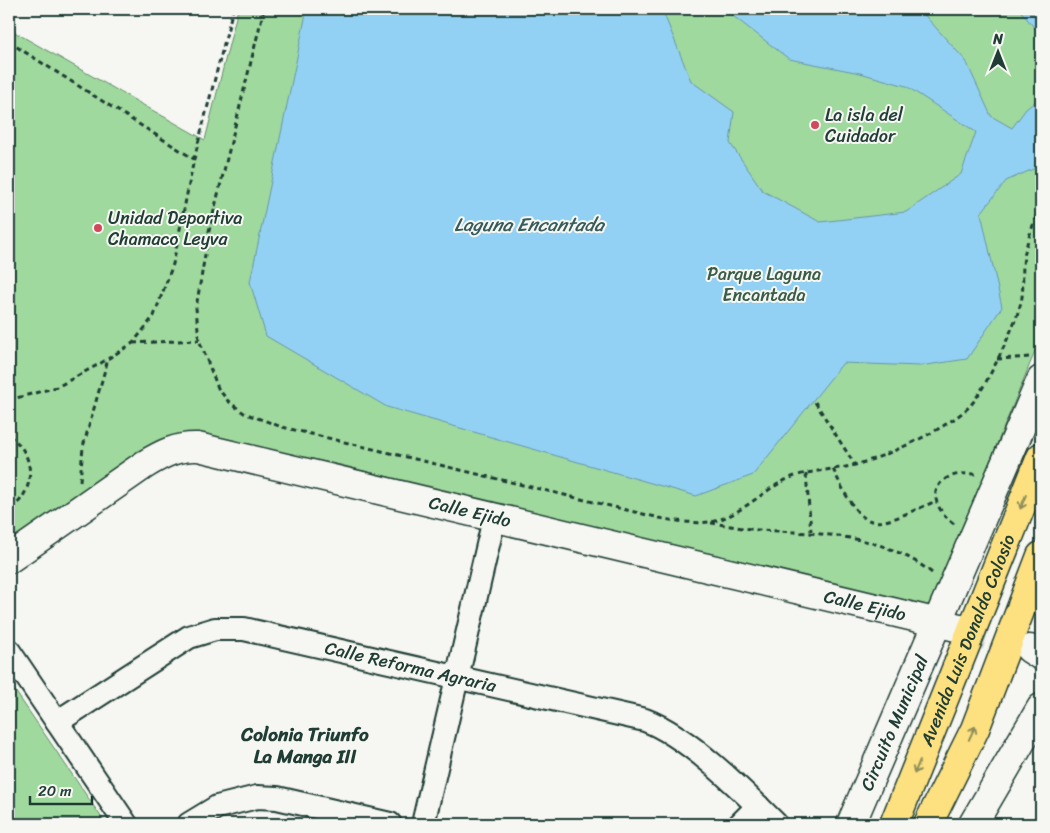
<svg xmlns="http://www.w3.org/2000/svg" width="1050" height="833" font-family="Sriracha,sans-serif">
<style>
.green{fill:#a0d99e;stroke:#608b69}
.water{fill:#93d1f4;stroke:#6596a7}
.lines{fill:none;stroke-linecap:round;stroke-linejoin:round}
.tertiary-tunnel{stroke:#cbd1cc;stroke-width:28;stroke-dasharray:28 14;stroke-linecap:butt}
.minor-casing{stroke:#1f3d34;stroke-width:26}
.tertiary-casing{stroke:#1f3d34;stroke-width:31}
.primary-casing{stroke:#1f3d34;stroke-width:31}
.path{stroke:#1f3d34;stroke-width:3;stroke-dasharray:5 4;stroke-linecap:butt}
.minor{stroke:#f6f6f2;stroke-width:22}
.tertiary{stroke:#f6f6f2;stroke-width:28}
.primary{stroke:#fde080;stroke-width:28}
.oneway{stroke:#8e8e5a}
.poi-dot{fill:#d1495b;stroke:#f6f6f2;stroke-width:2}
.labels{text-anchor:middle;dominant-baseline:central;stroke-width:4;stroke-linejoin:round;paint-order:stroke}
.poi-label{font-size:18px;fill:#1f3d34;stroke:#f6f6f2;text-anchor:start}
.park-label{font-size:18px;fill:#395c49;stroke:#f6f6f2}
.street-label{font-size:18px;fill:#1f3d34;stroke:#f6f6f2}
.water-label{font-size:19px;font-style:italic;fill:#365b5a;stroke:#f6f6f2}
.neighbourhood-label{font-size:19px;font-weight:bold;fill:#1f3d34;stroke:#f6f6f2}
</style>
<rect width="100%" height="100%" fill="#f6f6f2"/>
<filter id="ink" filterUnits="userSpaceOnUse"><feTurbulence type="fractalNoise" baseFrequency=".02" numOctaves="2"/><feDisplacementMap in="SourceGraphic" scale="10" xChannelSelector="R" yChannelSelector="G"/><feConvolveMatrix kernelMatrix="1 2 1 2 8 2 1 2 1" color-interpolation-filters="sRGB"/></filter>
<g filter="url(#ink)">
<path class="green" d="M238,9H1041V337L930,607L454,494L341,465L188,435L163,439L9,544V29L205,140Z
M9,682L106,824H9Z"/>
<path class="water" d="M307,9H662L691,81L734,112L730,143L763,191L820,222L906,212L961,174L976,132L906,86L860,73L789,59L724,9H919L966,61L991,116L1012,128L1026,109L1041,97L1040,166L1006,181L981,213L1002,307L967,359L920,366L843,363L753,475L696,496L387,407L266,336L250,282Z
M1019,9H1041V36Z"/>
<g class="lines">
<path class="tertiary-tunnel" d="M960,628L1030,649"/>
<defs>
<g id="minor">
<path d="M9,651L126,824"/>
<path id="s1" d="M57,722L189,637L215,629H244L645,720C688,736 743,791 776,824"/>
<path d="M189,824L217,807L257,797L277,798L390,824"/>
<path d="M423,824L494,519"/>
<path d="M740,824L758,806"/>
</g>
<g id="tertiary">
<path id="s2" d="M9,559L144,465C162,454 177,446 198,447L960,628"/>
<path d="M1030,649L1041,656"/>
<path id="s3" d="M851,824L1041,380"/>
<path d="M973,824L1041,708"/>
</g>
<g id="primary">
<path id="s4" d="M894,824L1041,457"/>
<path d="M928,824L975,729L1041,556"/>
</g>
</defs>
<use href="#minor" class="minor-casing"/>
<use href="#tertiary" class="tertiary-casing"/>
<use href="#primary" class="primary-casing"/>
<path class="path" d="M264,9L209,231L196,308L199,340L218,388L228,401L244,413L282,427L664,519C678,521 694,524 709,522C742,517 764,487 795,476C814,470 835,470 855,465C887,456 945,430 969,407C984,392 1014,328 1020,306C1025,290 1021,274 1024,257C1027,239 1035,221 1041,203
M9,42L194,159
M133,343L199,340
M997,359L1031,357
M9,400L57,387L101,363L133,343L154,316L173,264L194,159L233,9
M815,402L855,465
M9,436C37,454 36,493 9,510
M833,469C866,539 872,528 936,501
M806,474L811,531
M80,481L83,447L108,359
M711,523C727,525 744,529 760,530C821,534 882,533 932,573
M954,524C921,498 935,470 976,474"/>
<use href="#minor" class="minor"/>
<use href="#tertiary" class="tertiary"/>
<use href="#primary" class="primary"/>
</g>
<defs><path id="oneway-shaft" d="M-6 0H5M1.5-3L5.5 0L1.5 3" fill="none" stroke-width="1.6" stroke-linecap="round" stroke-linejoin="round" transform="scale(1.25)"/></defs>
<g class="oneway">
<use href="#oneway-shaft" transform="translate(1023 502) rotate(112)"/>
<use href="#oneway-shaft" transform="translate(972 733) rotate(-65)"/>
<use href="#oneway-shaft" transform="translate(917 767) rotate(112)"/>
</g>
</g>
<g class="poi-dot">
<circle cx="815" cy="125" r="5"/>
<circle cx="98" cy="228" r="5"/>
</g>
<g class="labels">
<g class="poi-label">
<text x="825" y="115">La isla del<tspan x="825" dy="21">Cuidador</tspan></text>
<text x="108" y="218">Unidad Deportiva<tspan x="108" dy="21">Chamaco Leyva</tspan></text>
</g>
<g class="park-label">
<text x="764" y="274">Parque Laguna<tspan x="764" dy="21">Encantada</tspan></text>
</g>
<g class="street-label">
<text stroke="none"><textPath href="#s2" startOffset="502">Calle Ejido</textPath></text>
<text stroke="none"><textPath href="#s2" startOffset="908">Calle Ejido</textPath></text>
<text stroke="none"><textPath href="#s4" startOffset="198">Avenida Luis Donaldo Colosio</textPath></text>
<text stroke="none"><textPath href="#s1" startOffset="384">Calle Reforma Agraria</textPath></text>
<text stroke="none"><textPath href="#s3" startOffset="110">Circuito Municipal</textPath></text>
</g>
<g class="water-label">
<text x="529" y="224">Laguna Encantada</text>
</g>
<g class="neighbourhood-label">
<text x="305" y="734">Colonia Triunfo<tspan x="305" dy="22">La Manga III</tspan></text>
</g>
</g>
<rect width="1050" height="833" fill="none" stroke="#f6f6f2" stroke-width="30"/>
<rect x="15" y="15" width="1020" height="803" fill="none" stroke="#1f3d34" stroke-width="2" filter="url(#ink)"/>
<g transform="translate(998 52)" stroke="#f6f6f2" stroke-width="4" paint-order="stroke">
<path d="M0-4L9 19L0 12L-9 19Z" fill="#1f3d34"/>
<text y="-8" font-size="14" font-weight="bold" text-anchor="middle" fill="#1f3d34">N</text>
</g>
<path d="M30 796v8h62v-8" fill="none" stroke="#1f3d34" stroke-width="2.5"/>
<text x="38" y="796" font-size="15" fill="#1f3d34" stroke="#f6f6f2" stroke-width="4" paint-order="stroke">20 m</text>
</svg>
